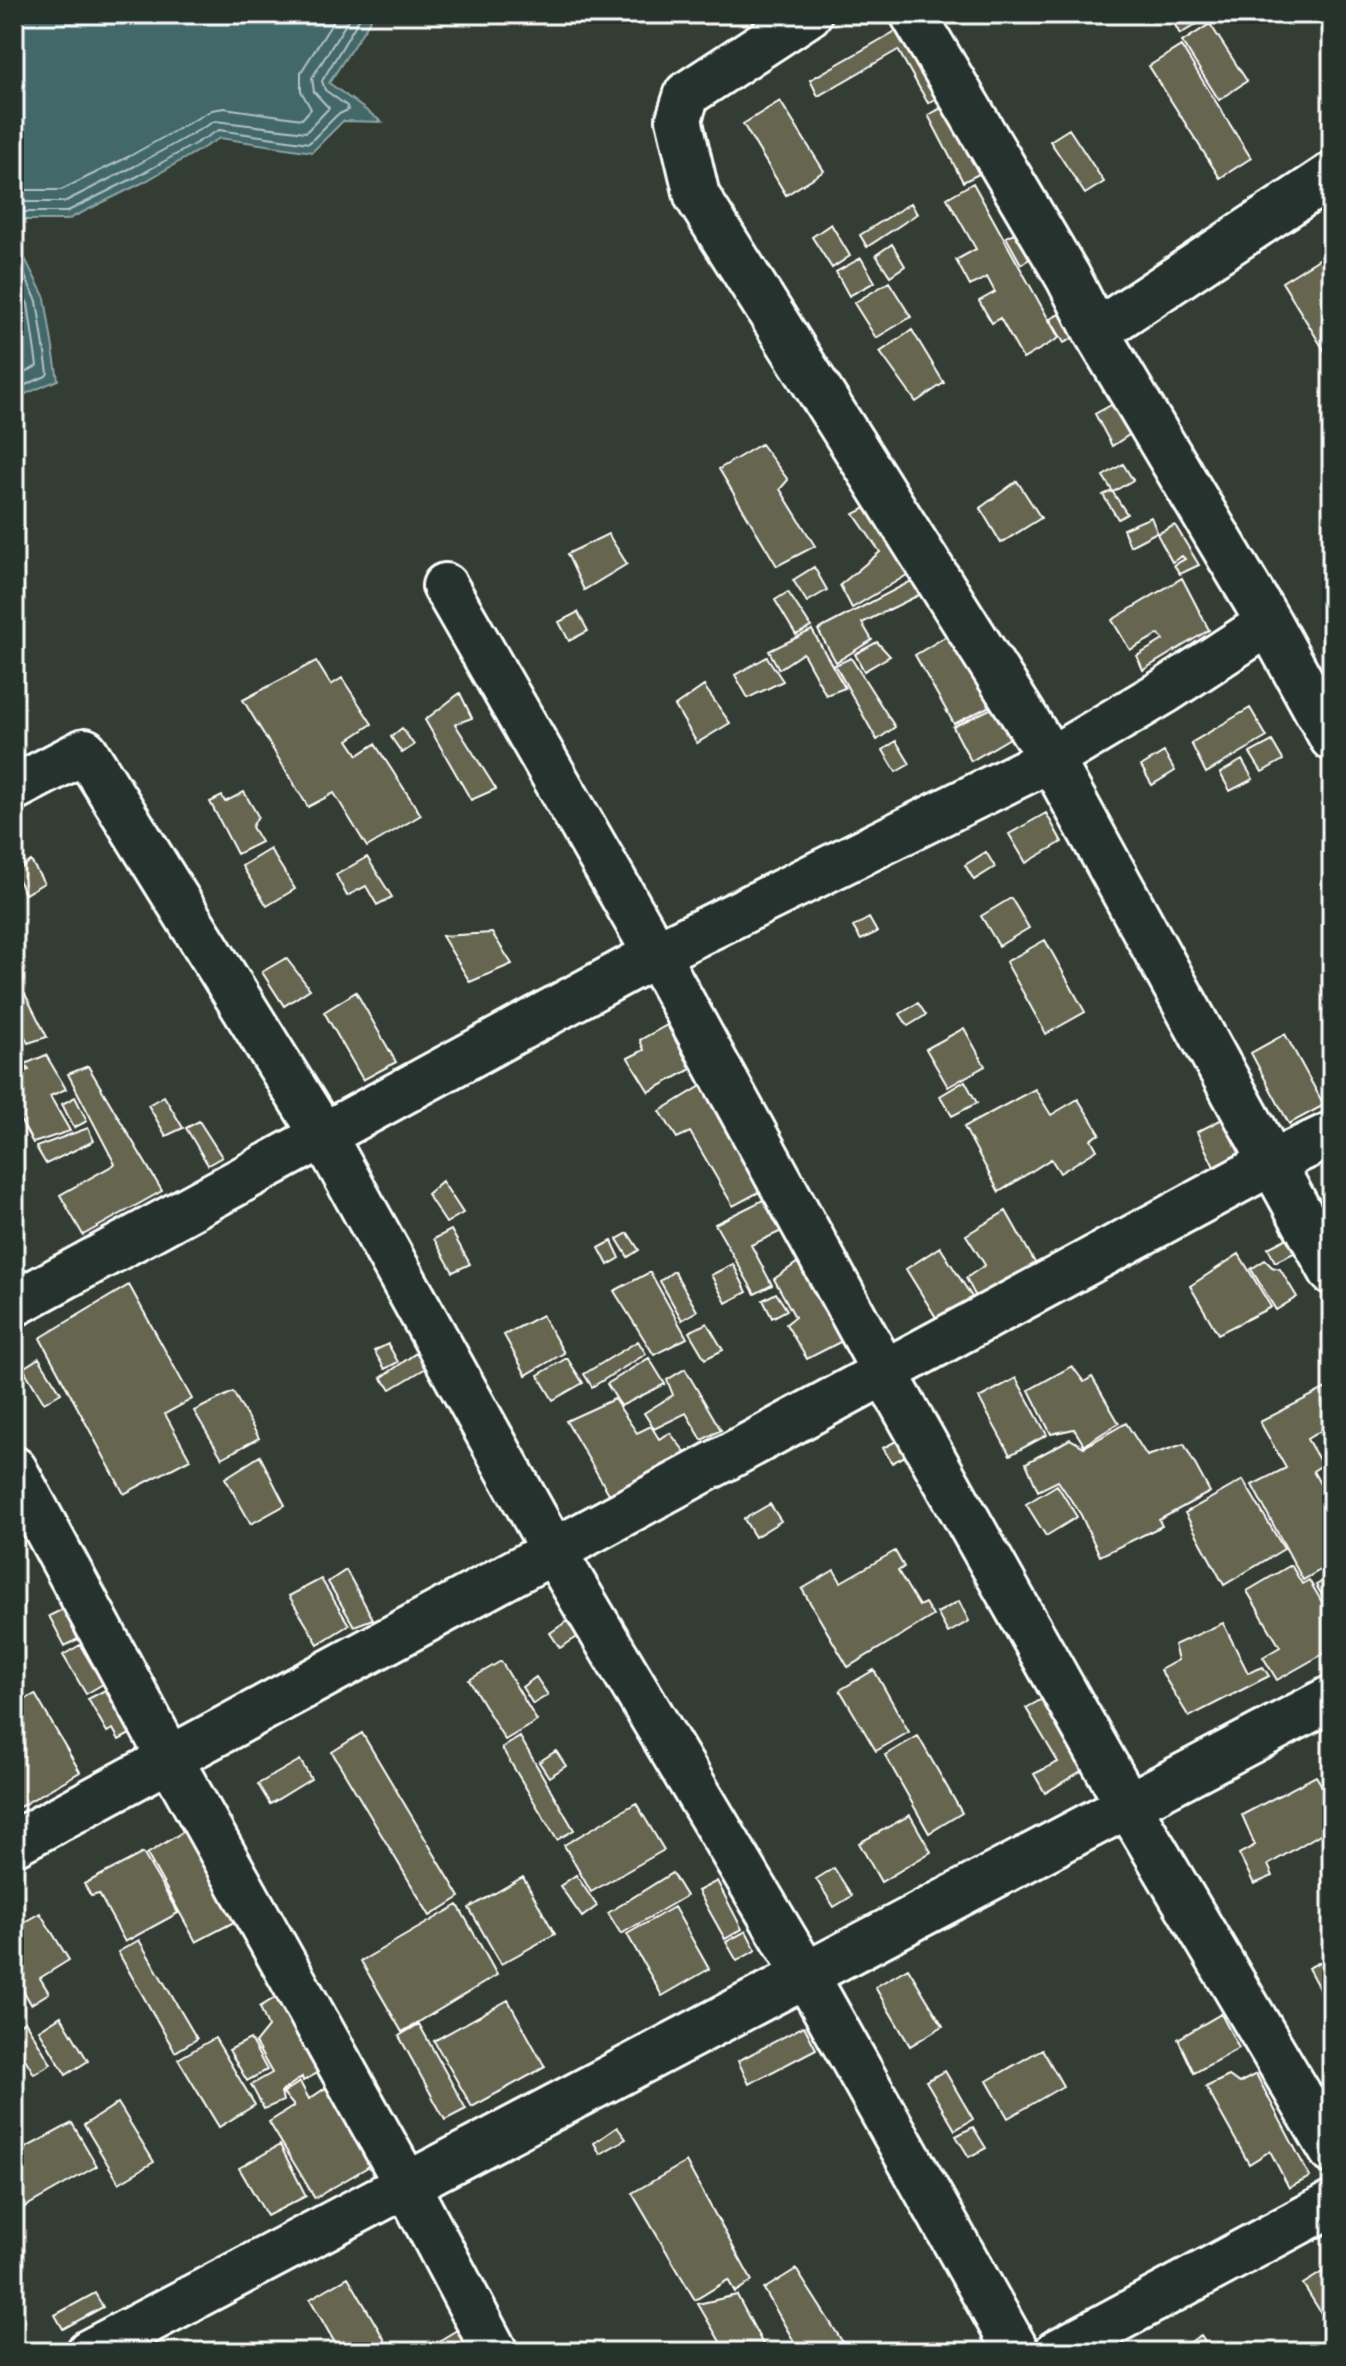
<svg xmlns="http://www.w3.org/2000/svg" width="1346" height="2366" font-family="'Indie Flower',sans-serif">
<style>
.water{fill:#436769;stroke:#8ea4a5;stroke-width:2}
.lines{fill:none;stroke-linecap:round;stroke-linejoin:round}
.shore{stroke:#b4c2c3;stroke-width:2}
.building{fill:#666550;stroke:#fff;stroke-width:2}
.minor-casing{stroke:#fff;stroke-width:50}
.minor{stroke:#26332d;stroke-width:44}
</style>
<rect width="100%" height="100%" fill="#333d34"/>
<filter id="ink" filterUnits="userSpaceOnUse"><feTurbulence type="fractalNoise" baseFrequency=".0125" numOctaves="2"/><feDisplacementMap in="SourceGraphic" scale="16" xChannelSelector="R" yChannelSelector="G"/><feConvolveMatrix kernelMatrix="1 2 1 2 8 2 1 2 1" color-interpolation-filters="sRGB"/></filter>
<g filter="url(#ink)">
<path class="water" d="M14,14H368L371,19L329,83L382,122L343,121L312,152L220,138L144,182L67,220H14Z
M14,237L45,298L58,380L14,399Z"/>
<g class="lines">
<path class="shore" d="M14,190H61L130,156L212,110L224,108L302,119L311,109L301,91V72L338,14
M14,202H64L135,166L215,121L306,132L329,108L314,92L312,78L352,14
M14,212H66L140,175L219,130L309,143L337,115L348,110L347,106L325,90L322,81L362,14
M14,254L37,301L48,373L46,376L14,390
M14,277L28,304L37,366L14,379"/>
</g>
<path class="building" d="M1169,14H1191L1197,24L1180,34Z
M908,24L946,92L928,103L898,50L818,96L810,80Z
M1210,24L1247,81L1219,100L1182,42Z
M1181,46L1251,158L1220,178L1149,66Z
M780,101L824,171L786,195L743,124Z
M945,106L979,174L963,182L928,115Z
M1069,129L1104,182L1085,194L1050,141Z
M973,183L1059,338L1023,359L1000,318L992,323L979,301L995,292L987,277L970,286L956,260L976,249L947,198Z
M911,203L917,214L867,247L860,235Z
M831,224L850,256L832,268L812,237Z
M1020,230L1036,255L1021,264L1006,237Z
M892,244L905,266L890,276L876,255Z
M1332,251V363L1282,282Z
M861,258L875,282L849,296L836,272Z
M889,282L911,317L876,338L854,303Z
M1063,312L1076,336L1064,343L1050,319Z
M912,330L944,383L916,402L880,352Z
M1113,404L1132,433L1112,446L1095,414Z
M761,444L788,480L780,489L815,546L777,566L719,469Z
M1123,464L1133,480L1113,492L1103,476Z
M1017,481L1041,518L1001,543L980,508Z
M1112,491L1127,514L1118,519L1103,495Z
M875,503L912,572L852,608L840,585L880,552L854,514Z
M1151,517L1157,532L1130,546L1123,529Z
M1175,525L1199,565L1180,574L1174,565L1185,559L1182,556L1172,562L1157,534Z
M608,534L627,564L584,590L567,554Z
M814,567L827,590L807,602L793,580Z
M917,578L925,592L862,623L872,640L836,662L818,630Z
M1182,578L1209,630L1143,670L1137,656L1163,640L1159,634L1130,650L1112,620Z
M788,592L811,627L796,635L775,600Z
M578,612L588,631L569,641L559,622Z
M812,630L845,688L826,695L803,653L779,669L769,651Z
M952,633L992,705L954,724L915,655Z
M877,642L890,656L864,671L855,654Z
M767,657L783,681L748,698L735,675Z
M851,658L895,727L877,740L835,665Z
M316,661L331,685L342,678L372,724L348,740L358,755L375,744L421,815L367,847L334,793L308,807L243,700Z
M704,686L730,723L697,743L675,706Z
M460,693L472,718L455,724L496,789L471,800L425,720Z
M992,708L1010,738L971,761L953,727Z
M1250,708L1267,737L1206,773L1191,743Z
M402,728L414,745L402,753L391,737Z
M896,741L910,764L896,772L883,750Z
M1272,741L1283,760L1262,772L1250,753Z
M1164,752L1175,771L1152,785L1141,766Z
M1242,760L1253,779L1230,791L1220,773Z
M244,792L258,816L252,827L261,842L237,854L210,802L222,796L225,802Z
M1046,813L1062,842L1026,863L1009,834Z
M270,849L295,889L267,906L242,866Z
M986,852L995,867L974,880L965,865Z
M367,857L392,897L377,905L366,886L347,896L336,875Z
M31,861L44,883L25,894L14,872Z
M1011,898L1029,928L999,946L981,916Z
M869,918L877,932L861,940L853,927Z
M492,933L512,964L470,982L442,936Z
M1045,940L1085,1012L1046,1034L1006,962Z
M286,958L310,989L284,1006L262,972Z
M356,992L396,1062L363,1080L324,1012Z
M25,994L47,1037L28,1043L14,1015V1000Z
M918,1003L926,1015L908,1026L900,1014Z
M667,1025L691,1069L649,1092L628,1058L644,1050L640,1040Z
M964,1028L985,1066L948,1087L926,1049Z
M1285,1034L1324,1105L1289,1124L1251,1053Z
M46,1055L66,1089L50,1096L70,1131L33,1143L14,1109V1075L29,1070L25,1064Z
M88,1066L162,1191L83,1235L60,1195L115,1164L68,1074Z
M965,1081L977,1103L952,1116L940,1096Z
M703,1085L761,1191L733,1206L690,1132L677,1138L660,1111Z
M1035,1089L1051,1115L1078,1099L1100,1134L1091,1139L1097,1150L1060,1173L1051,1159L999,1192L964,1127Z
M164,1096L183,1128L166,1136L148,1105Z
M75,1097L87,1121L74,1128L62,1104Z
M1224,1118L1244,1155L1217,1173L1197,1132Z
M199,1121L222,1157L208,1165L186,1128Z
M88,1128L94,1141L46,1164L36,1147Z
M442,1181L463,1213L446,1223L427,1194Z
M767,1198L784,1230L751,1245L772,1285L755,1294L715,1224Z
M1006,1211L1038,1268L977,1299L966,1278L985,1265L966,1235Z
M451,1230L470,1264L453,1272L434,1239Z
M628,1233L639,1250L628,1257L617,1239Z
M1291,1236L1298,1251L1275,1262L1268,1248Z
M612,1241L620,1258L608,1265L599,1248Z
M940,1247L972,1297L937,1319L906,1269Z
M1239,1254L1271,1307L1218,1334L1190,1286Z
M801,1260L844,1340L807,1359L786,1324L795,1317L774,1279Z
M1265,1260L1272,1267L1280,1269L1297,1297L1276,1310L1251,1269Z
M733,1264L747,1292L726,1303L711,1275Z
M674,1271L697,1311L682,1320L660,1281Z
M650,1272L687,1338L654,1355L614,1291Z
M129,1285L192,1399L165,1414L190,1459L124,1494L40,1338Z
M776,1293L787,1310L772,1318L763,1300Z
M542,1315L564,1353L526,1375L504,1335Z
M707,1323L723,1350L705,1359L689,1332Z
M638,1341L646,1354L592,1387L584,1374Z
M388,1344L398,1362L385,1369L374,1351Z
M416,1353L426,1368L391,1389L381,1378Z
M39,1358L61,1393L44,1403L23,1368Z
M567,1358L583,1383L553,1400L538,1375Z
M649,1358L665,1384L621,1406L607,1384Z
M1072,1366L1084,1382L1092,1377L1119,1423L1084,1445L1074,1429L1051,1434L1029,1390Z
M685,1369L721,1430L702,1440L686,1413L654,1429L644,1413L673,1395L667,1380Z
M1016,1378L1047,1435L1010,1455L979,1398Z
M1328,1387L1332,1393V1424L1307,1439L1322,1465L1313,1471L1332,1506V1563L1303,1580L1252,1485L1286,1468L1260,1422Z
M233,1392L259,1438L222,1458L194,1411Z
M614,1399L637,1433L651,1426L659,1439L670,1433L686,1453L611,1497L566,1421Z
M1126,1423L1147,1456L1184,1444L1210,1492L1159,1520L1162,1526L1100,1556L1081,1515L1058,1481L1038,1491L1026,1463L1070,1439L1084,1447Z
M900,1439L909,1454L892,1463L883,1448Z
M260,1456L285,1505L251,1524L225,1478Z
M1243,1480L1284,1549L1224,1585L1185,1513Z
M1057,1485L1077,1517L1046,1536L1026,1504Z
M770,1504L781,1521L755,1537L744,1519Z
M895,1551L904,1567L898,1571L919,1606L925,1603L933,1616L848,1667L802,1589L834,1570L841,1582Z
M1291,1565L1302,1584L1309,1580L1332,1619V1649L1277,1680L1263,1657L1280,1647L1247,1591Z
M346,1570L373,1619L354,1626L328,1582Z
M1332,1576V1612L1316,1585Z
M321,1579L349,1625L318,1644L289,1596Z
M959,1601L969,1621L948,1633L937,1613Z
M63,1609L78,1639L65,1646L49,1616Z
M569,1620L579,1636L560,1648L550,1633Z
M1223,1623L1248,1673L1263,1667L1269,1676L1189,1717L1160,1670L1178,1660L1174,1645Z
M80,1645L103,1684L86,1694L63,1655Z
M501,1661L537,1721L505,1740L469,1680Z
M874,1670L909,1732L876,1751L840,1690Z
M536,1677L548,1695L533,1704L522,1687Z
M105,1690L130,1734L119,1740L113,1729L107,1732L88,1699Z
M35,1694L80,1772L14,1810V1706Z
M1044,1698L1086,1768L1045,1793L1034,1774L1058,1762L1026,1708Z
M362,1733L460,1897L430,1916L332,1752Z
M918,1736L962,1813L929,1833L885,1755Z
M520,1737L574,1830L557,1840L502,1748Z
M556,1751L566,1766L549,1777L539,1762Z
M300,1760L311,1779L270,1804L258,1784Z
M1316,1776L1332,1802V1827L1268,1865L1273,1876L1254,1884L1239,1854L1255,1845L1242,1815Z
M636,1803L664,1850L591,1892L564,1845Z
M910,1815L931,1852L881,1882L859,1843Z
M186,1830L236,1921L196,1942L147,1854Z
M143,1853L178,1913L125,1942L99,1894L91,1896L84,1884Z
M834,1868L852,1896L834,1907L816,1879Z
M672,1873L686,1896L621,1934L608,1913Z
M576,1875L597,1906L582,1917L560,1886Z
M523,1877L555,1934L501,1964L469,1908Z
M717,1881L742,1929L725,1939L698,1891Z
M458,1905L497,1975L402,2032L361,1961Z
M674,1907L709,1969L662,1996L627,1934Z
M40,1913L69,1960L40,1978L49,1993L31,2004L14,1974V1928Z
M746,1931L756,1950L737,1961L726,1942Z
M139,1940L197,2039L175,2052L118,1952Z
M1332,1956V2013L1308,1968Z
M908,1968L943,2026L910,2046L875,1987Z
M278,1996L321,2071L303,2081L302,2077L281,2092L283,2101L264,2109L251,2085L272,2073L255,2043L268,2027L260,2007Z
M508,2000L545,2067L472,2107L434,2041Z
M1221,2014L1239,2048L1194,2073L1178,2039Z
M61,2016L88,2061L66,2075L39,2030Z
M25,2021L51,2064L34,2074L14,2040V2028Z
M419,2024L466,2109L445,2120L399,2036Z
M804,2026L816,2049L749,2084L738,2061Z
M215,2038L255,2105L219,2127L178,2059Z
M250,2039L267,2070L247,2081L229,2050Z
M1042,2049L1063,2086L1008,2118L987,2081Z
M945,2071L973,2119L955,2130L926,2081Z
M1256,2074L1310,2177L1289,2188L1270,2151L1249,2164L1206,2087L1229,2076L1239,2083Z
M300,2082L309,2099L327,2087L373,2164L315,2198L269,2122L294,2106L283,2093Z
M118,2103L154,2162L119,2183L84,2125Z
M72,2123L97,2166L14,2213V2154Z
M617,2127L626,2139L600,2154L594,2143Z
M973,2127L986,2148L969,2157L956,2136Z
M280,2145L306,2196L267,2216L239,2168Z
M686,2162L752,2281L735,2292L728,2280L695,2300L632,2193Z
M1332,2266V2311L1323,2316L1303,2284Z
M796,2269L849,2352H800L764,2289Z
M348,2277L390,2349L385,2352H340L310,2299Z
M95,2293L103,2307L63,2329L55,2315Z
M737,2295L767,2352H726L698,2304Z
M462,2327L477,2352H443L437,2342Z
M1201,2336L1209,2348L1202,2352H1191L1187,2344Z"/>
<g class="lines">
<defs>
<path id="minor" d="M809,14L687,94L679,119L697,196L1051,759L1332,1272
M913,14L1068,277L1096,332L1269,623L1332,738
M1096,332L1332,175
M445,586L656,954L885,1373L1128,1805L1332,2151
M14,788L85,751L323,1135L554,1552L806,1975L1017,2352
M14,1304L656,954L1051,759L1165,691L1269,623
M14,1469L170,1759L407,2185L495,2352
M14,1843L1271,1163L1332,1134
M89,2352L1332,1698
M1057,2352L1332,2204"/>
</defs>
<use href="#minor" class="minor-casing"/>
<use href="#minor" class="minor"/>
</g>
</g>
<rect width="1346" height="2366" fill="none" stroke="#26332d" stroke-width="48"/>
<rect x="24" y="24" width="1298" height="2318" fill="none" stroke="#fff" stroke-width="3" filter="url(#ink)"/>
</svg>
